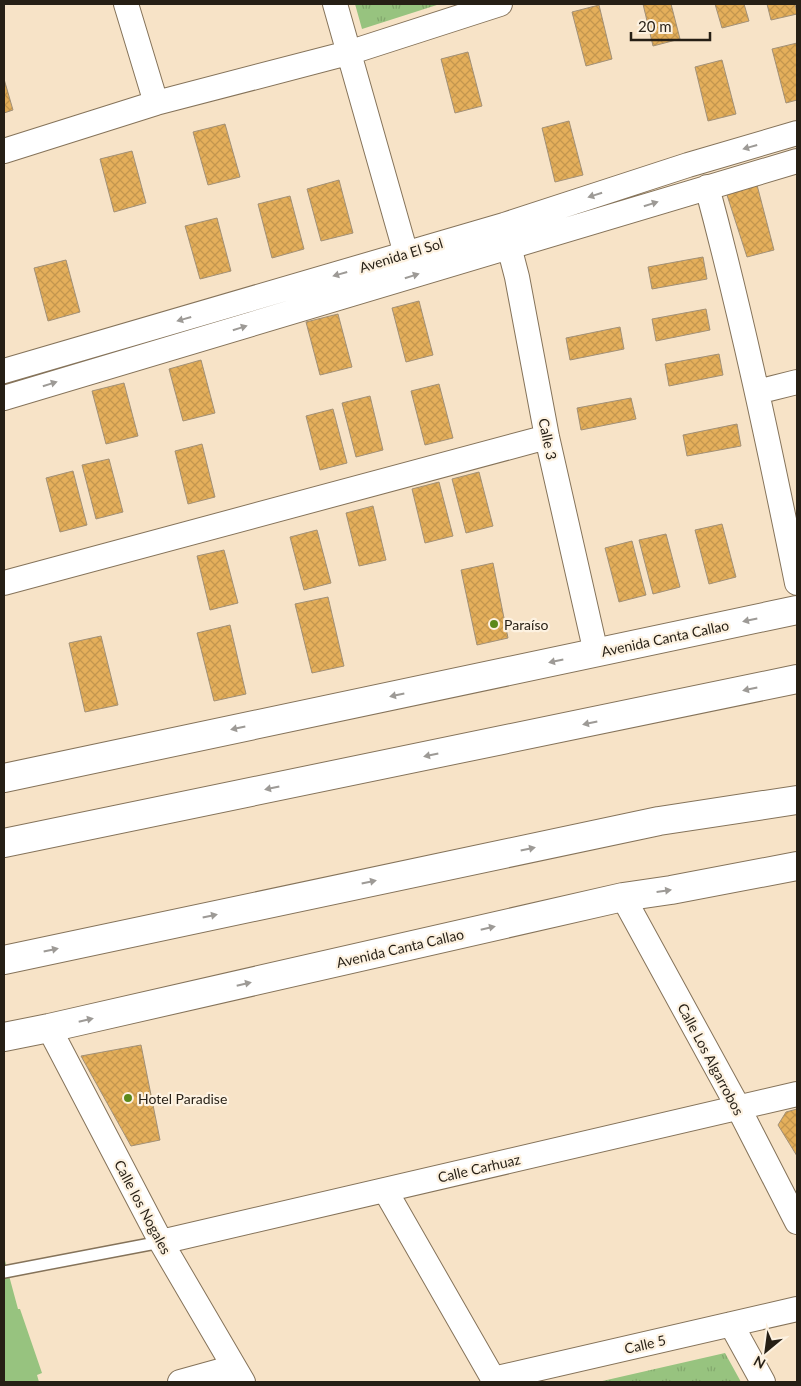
<svg xmlns="http://www.w3.org/2000/svg" width="801" height="1386" font-family="Lato,sans-serif">
<style>
.green{fill:#97c37f}
.park{fill:url(#park-tufts)}
.building{fill:url(#building-cross-hatch);stroke:#a29076}
.lines{fill:none;stroke-linecap:round;stroke-linejoin:round}
.lane-casing{stroke:#85735a;stroke-width:14}
.street-casing{stroke:#85735a;stroke-width:26}
.secondary-casing{stroke:#85735a;stroke-width:30}
.highway-casing{stroke:#85735a;stroke-width:30}
.lane{stroke:#fff;stroke-width:11}
.street{stroke:#fff;stroke-width:24}
.secondary{stroke:#fff;stroke-width:28}
.highway{stroke:#fff;stroke-width:28}
.oneway{fill:#9d9a96}
.poi-dot{fill:#5b891b;stroke:#fdf2e1;stroke-width:2}
.labels{text-anchor:middle;dominant-baseline:central;stroke-width:4.5;stroke-linejoin:round;paint-order:stroke}
.street-label{font-size:14px;fill:#261f15;stroke:#fdf2e1}
.poi-label{font-size:14px;fill:#261f15;stroke:#fdf2e1;text-anchor:start}
</style>
<defs>
<pattern id="park-tufts" width="24" height="20" patternUnits="userSpaceOnUse" patternTransform="scale(1.25)"><rect width="24" height="20" fill="#97c37f"/><path d="M3 7l-1-3M5 7V3M7 7l1-3M15 17l-1-3M17 17v-4M19 17l1-3" fill="none" stroke="#82a76d"/></pattern>
<pattern id="building-cross-hatch" width="8" height="8" patternUnits="userSpaceOnUse" patternTransform="scale(1.25)"><rect width="8" height="8" fill="#e4af5b"/><path d="M0 0l8 8M0 8l8-8" fill="none" stroke="#c3964e"/></pattern>
</defs>
<rect width="100%" height="100%" fill="#f7e3c7"/>
<path class="green" d="M4,1257L18,1309H20L42,1373L37,1375L39,1382H4Z"/>
<path class="park" d="M355,4H440L362,29Z
M725,1353L741,1382H598Z"/>
<path class="building" d="M643,4H671L680,39L653,46Z
M715,4H744L749,21L722,28Z
M767,4H795L797,14L771,20Z
M599,5L612,59L586,66L572,12Z
M797,43V100L786,103L772,49Z
M468,52L482,106L455,113L441,59Z
M722,60L736,114L708,121L695,67Z
M4,79L13,110L4,113Z
M569,121L583,175L555,182L542,128Z
M225,124L240,177L208,185L193,132Z
M132,151L146,203L114,212L100,159Z
M339,180L353,233L321,241L307,189Z
M757,185L774,250L747,257L727,195Z
M290,196L304,249L272,258L258,204Z
M217,218L231,271L200,279L185,226Z
M703,257L707,279L652,289L648,267Z
M66,260L80,312L48,321L34,268Z
M419,301L433,355L406,362L392,308Z
M706,309L710,330L656,341L652,319Z
M338,314L352,367L320,375L306,322Z
M620,327L624,349L570,360L566,338Z
M719,354L723,375L669,386L665,364Z
M201,360L215,413L183,421L169,369Z
M124,383L138,436L106,444L92,391Z
M439,384L453,438L425,445L411,391Z
M370,396L383,450L356,457L342,403Z
M631,398L636,419L581,430L577,408Z
M333,409L347,463L320,470L306,416Z
M737,424L741,446L687,456L683,435Z
M202,444L215,497L188,504L175,451Z
M109,459L123,512L96,519L82,465Z
M73,471L87,525L60,532L46,478Z
M479,472L493,526L466,533L452,479Z
M439,482L453,536L425,543L412,489Z
M373,506L386,560L359,566L346,513Z
M722,524L736,577L709,584L695,530Z
M317,530L331,583L304,590L290,537Z
M666,534L680,587L653,594L639,540Z
M632,541L646,595L619,602L605,548Z
M224,550L238,603L210,610L197,556Z
M493,563L508,638L477,645L461,570Z
M328,597L344,666L312,673L295,604Z
M230,625L246,694L214,701L197,633Z
M101,636L118,705L85,712L69,643Z
M141,1045L160,1140L131,1146L81,1056Z
M797,1109V1156L778,1125L786,1112Z"/>
<g class="lines">
<defs>
<path id="lane" d="M4,1272L161,1242"/>
<path id="street" d="M126,4L156,103
M335,4L406,254
M4,151L156,103L348,53L500,4
M707,187C742,317 770,450 797,583
M505,231L517,277L547,437L596,653
M4,371L504,225L688,165L797,133
M757,392L797,382
M4,398L797,161
M4,583L547,437
M623,897L738,1107L797,1222
M49,1028L161,1242L243,1382
M385,1190L495,1382
M161,1242L797,1094
M731,1324L763,1382
M493,1379L797,1309
M180,1382L234,1367"/>
<path id="secondary" d="M4,778L797,610
M4,1037L49,1028L623,897L671,890L797,866"/>
<path id="highway" d="M4,843L797,679
M4,960L659,821L797,800"/>
</defs>
<use href="#lane" class="lane-casing"/>
<use href="#street" class="street-casing"/>
<use href="#secondary" class="secondary-casing"/>
<use href="#highway" class="highway-casing"/>
<use href="#lane" class="lane"/>
<use href="#street" class="street"/>
<use href="#secondary" class="secondary"/>
<use href="#highway" class="highway"/>
</g>
<defs><path id="oneway-solid" d="M-6-.8H1V-3.2L6.5 0L1 3.2V.8H-6Z" transform="scale(1.25)"/></defs>
<g class="oneway">
<use href="#oneway-solid" transform="translate(750 147) rotate(164)"/>
<use href="#oneway-solid" transform="translate(595 195) rotate(162)"/>
<use href="#oneway-solid" transform="translate(651 204) rotate(-17)"/>
<use href="#oneway-solid" transform="translate(340 274) rotate(164)"/>
<use href="#oneway-solid" transform="translate(412 276) rotate(-17)"/>
<use href="#oneway-solid" transform="translate(184 319) rotate(164)"/>
<use href="#oneway-solid" transform="translate(240 328) rotate(-17)"/>
<use href="#oneway-solid" transform="translate(50 384) rotate(-17)"/>
<use href="#oneway-solid" transform="translate(750 620) rotate(168)"/>
<use href="#oneway-solid" transform="translate(556 661) rotate(168)"/>
<use href="#oneway-solid" transform="translate(750 689) rotate(168)"/>
<use href="#oneway-solid" transform="translate(397 695) rotate(168)"/>
<use href="#oneway-solid" transform="translate(590 723) rotate(168)"/>
<use href="#oneway-solid" transform="translate(238 728) rotate(168)"/>
<use href="#oneway-solid" transform="translate(431 755) rotate(168)"/>
<use href="#oneway-solid" transform="translate(272 788) rotate(168)"/>
<use href="#oneway-solid" transform="translate(528 849) rotate(-12)"/>
<use href="#oneway-solid" transform="translate(369 882) rotate(-12)"/>
<use href="#oneway-solid" transform="translate(664 891) rotate(-8)"/>
<use href="#oneway-solid" transform="translate(210 916) rotate(-12)"/>
<use href="#oneway-solid" transform="translate(488 928) rotate(-13)"/>
<use href="#oneway-solid" transform="translate(51 950) rotate(-12)"/>
<use href="#oneway-solid" transform="translate(244 984) rotate(-13)"/>
<use href="#oneway-solid" transform="translate(86 1020) rotate(-13)"/>
</g>
<g class="poi-dot">
<circle cx="494" cy="624" r="5"/>
<circle cx="128" cy="1098" r="5"/>
</g>
<g class="labels">
<g class="street-label">
<text transform="translate(401 255) rotate(-17)">Avenida El Sol</text>
<text transform="translate(548 439) rotate(78)">Calle 3</text>
<text transform="translate(665 638) rotate(-12)">Avenida Canta Callao</text>
<text transform="translate(400 948) rotate(-13)">Avenida Canta Callao</text>
<text transform="translate(711 1059) rotate(62)">Calle Los Algarrobos</text>
<text transform="translate(479 1168) rotate(-13)">Calle Carhuaz</text>
<text transform="translate(143 1207) rotate(62)">Calle los Nogales</text>
<text transform="translate(645 1344) rotate(-13)">Calle 5</text>
</g>
<g class="poi-label">
<text x="504" y="624">Paraíso</text>
<text x="138" y="1098">Hotel Paradise</text>
</g>
</g>
<rect width="801" height="1386" fill="none" stroke="#261f15" stroke-width="10"/>
<g transform="translate(766 1351) rotate(209)" stroke="#fdf2e1" stroke-width="4" paint-order="stroke">
<path d="M0-4L9 19L0 12L-9 19Z" fill="#261f15"/>
<text y="-8" font-size="14" font-weight="bold" text-anchor="middle" fill="#261f15">N</text>
</g>
<path d="M631 32v8h79v-8" fill="none" stroke="#261f15" stroke-width="2.5"/>
<text x="638" y="32" font-size="15" fill="#261f15" stroke="#fdf2e1" stroke-width="4" paint-order="stroke">20 m</text>
</svg>
